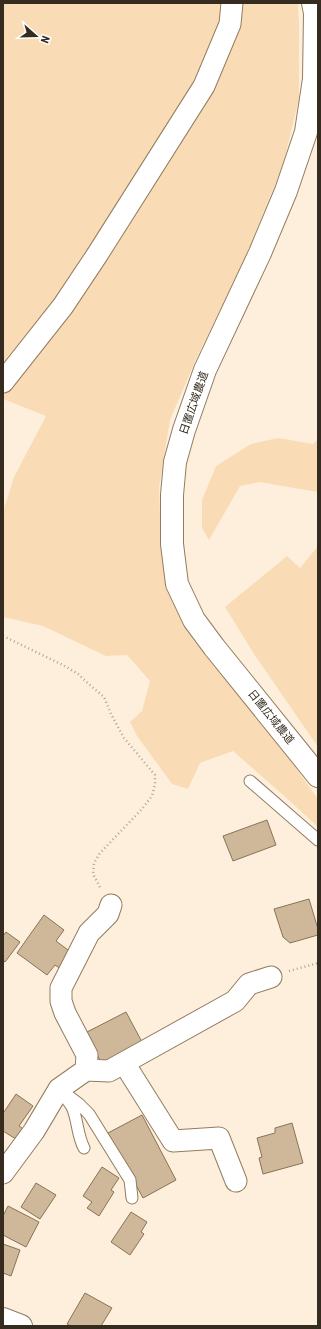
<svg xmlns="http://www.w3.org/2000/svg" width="321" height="1329" font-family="'Roboto Condensed','Noto Sans JP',sans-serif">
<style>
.green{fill:#f9dcb6}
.building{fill:#cfb899;stroke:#887356}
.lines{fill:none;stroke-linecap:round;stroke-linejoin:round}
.service-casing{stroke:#927c5f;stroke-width:13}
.minor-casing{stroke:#927c5f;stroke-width:23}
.tertiary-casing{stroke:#927c5f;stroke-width:24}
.path{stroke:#b1a494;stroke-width:2.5;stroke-dasharray:1 3;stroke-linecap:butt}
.service{stroke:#fff;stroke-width:11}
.minor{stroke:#fff;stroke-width:21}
.tertiary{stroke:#fff;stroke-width:22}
.labels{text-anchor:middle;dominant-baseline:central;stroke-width:3;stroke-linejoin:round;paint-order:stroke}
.street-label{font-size:11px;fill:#352c1f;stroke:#fff}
</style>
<rect width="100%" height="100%" fill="#fdefdc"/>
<path class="green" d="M3,3H298L299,26V99L283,165L240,270L196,359L170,420L159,488L161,541L166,589L194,641L288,757L318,799V827L291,802L233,751L200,763L188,789L172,784L137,736L130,722L142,711L150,681L127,655L106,656L43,626L3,617V512L14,477L46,416L3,399Z
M278,438L313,444L318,439V492L259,482L240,486L209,540L202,528V500L216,466L251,444Z
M318,546V747L254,654L225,607L287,556L300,568Z"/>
<path class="building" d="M267,820L276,845L233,861L223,836Z
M309,899L318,929V935L290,943L283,937L274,909Z
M44,915L64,930L56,941L72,953L61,969L55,965L47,975L17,953Z
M6,932L20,942L5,962L3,961V936Z
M126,1012L142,1042L102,1064L85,1033Z
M16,1094L33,1106L19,1126L26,1131L19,1141L3,1131V1111L4,1112Z
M142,1115L176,1180L143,1198L108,1133Z
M292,1123L303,1163L263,1174L259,1158L262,1157L257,1138L275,1133V1128Z
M102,1167L119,1178L111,1190L114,1192L99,1216L87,1208L92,1202L83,1196Z
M36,1183L56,1195L40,1219L21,1207Z
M8,1206L39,1222L26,1247L3,1235V1216Z
M131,1212L147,1222L141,1232L144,1234L130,1255L111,1242Z
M3,1244L20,1250L11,1276L3,1273Z
M85,1293L112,1308L101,1326H71L67,1324Z"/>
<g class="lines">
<defs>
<path id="service" d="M250,781L318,840
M59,1089L79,1104L89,1114L130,1180L132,1198
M64,1096C67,1100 70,1103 72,1107C78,1120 77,1135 84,1148"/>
<path id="minor" d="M3,382L63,306L97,255L204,86L230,24L232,3
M124,1063L173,1141L219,1138L236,1181
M86,1070L87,1055L65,1013L61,1001V988L89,933L108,914L111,905
M3,1173L34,1131L59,1089L86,1070L109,1071L235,1001L249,984L271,977"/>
<path id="tertiary" d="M313,3L315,13L314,79L306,132L286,191L260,253L205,370L184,430L175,462L172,495V544L177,584L194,620L214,647L318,776
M3,1319L21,1326"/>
</defs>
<use href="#service" class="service-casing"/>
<use href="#minor" class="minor-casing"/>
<use href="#tertiary" class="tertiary-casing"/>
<path class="path" d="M3,636L63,665L78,674L91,686L104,697L111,714L124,738L155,775V784L152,796L142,809L100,853L94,863L93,874L101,889
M289,971L318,963"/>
<use href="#service" class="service"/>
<use href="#minor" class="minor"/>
<use href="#tertiary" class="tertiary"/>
</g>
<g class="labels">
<g class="street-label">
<text transform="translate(194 403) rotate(-71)">日置広域農道</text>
<text transform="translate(271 717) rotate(51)">日置広域農道</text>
</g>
</g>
<rect width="321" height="1329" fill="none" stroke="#352c1f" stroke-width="8"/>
<g transform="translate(36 36) rotate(110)" stroke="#ffffff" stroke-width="3" paint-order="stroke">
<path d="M0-3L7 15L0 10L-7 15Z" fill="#352c1f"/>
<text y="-6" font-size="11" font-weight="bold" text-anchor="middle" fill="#352c1f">N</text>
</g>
</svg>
